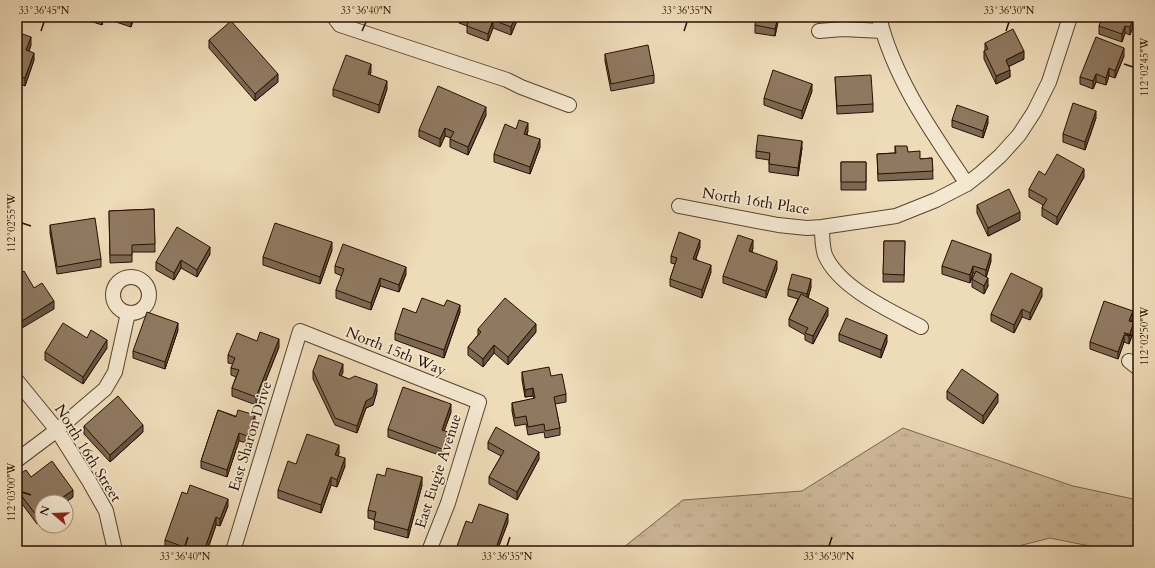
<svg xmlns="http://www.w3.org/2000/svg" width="1155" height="568" font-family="Cardo,serif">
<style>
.grass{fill:url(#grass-tufts);stroke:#7b644c}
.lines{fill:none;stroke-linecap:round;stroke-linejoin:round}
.street-casing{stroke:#5a422e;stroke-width:16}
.street{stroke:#f4e8d1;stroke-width:14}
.wall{fill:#7b6853;stroke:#290f00}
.shaded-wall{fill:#645543;stroke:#290f00}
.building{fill:#8f7960;stroke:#290f00}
.ticks{fill:none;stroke:#290f00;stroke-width:1.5}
.labels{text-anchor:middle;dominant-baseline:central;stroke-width:3.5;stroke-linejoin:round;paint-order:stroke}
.street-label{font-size:15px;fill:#290f00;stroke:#f4e8d1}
.neatline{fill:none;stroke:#290f00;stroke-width:1.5}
.ticks-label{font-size:10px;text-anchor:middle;fill:#290f00}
</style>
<defs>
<pattern id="grass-tufts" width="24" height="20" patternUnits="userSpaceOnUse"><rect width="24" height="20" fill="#cdb899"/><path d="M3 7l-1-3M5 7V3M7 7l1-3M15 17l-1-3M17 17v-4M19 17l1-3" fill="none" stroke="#b09d82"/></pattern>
</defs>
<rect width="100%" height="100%" fill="#eedbb8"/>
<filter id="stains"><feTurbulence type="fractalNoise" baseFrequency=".005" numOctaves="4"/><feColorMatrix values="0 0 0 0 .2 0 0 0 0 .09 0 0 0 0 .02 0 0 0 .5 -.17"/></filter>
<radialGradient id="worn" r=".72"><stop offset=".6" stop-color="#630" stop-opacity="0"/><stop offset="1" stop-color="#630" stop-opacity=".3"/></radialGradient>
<path class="grass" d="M903,428L1073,486L1138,500V551H1114L1050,538L999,551H619L683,500L802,491Z"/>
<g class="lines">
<defs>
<path id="street" d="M334,17L340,25L507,80L521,87L569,105
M879,17C894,79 932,132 967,184
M819,31L843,29L883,31
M679,206L778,225L807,228L822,227L896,216L936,200L967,184L981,173L1000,156L1019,135L1034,112L1049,82L1070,17
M822,227C822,236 822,246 825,255C839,288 891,311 921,327
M113 295a18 18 0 1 1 36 0a18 18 0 1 1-36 0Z
M1129,361L1138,368
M17,381L57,430L89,481L106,511L114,546V551
M17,460L57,430L105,389L115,372L128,313
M233,551L300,331L479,402L448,503L429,551"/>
</defs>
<use href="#street" class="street-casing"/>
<use href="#street" class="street"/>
</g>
<path class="wall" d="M84,17H134L131,27L104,18L102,25L84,19Z
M403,17H419L418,22Z
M459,17H516V23L511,35L493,28L488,41L467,33V26L459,23Z
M779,17L775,36L755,33V25Z
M1136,17L1130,35L1125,33L1122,42L1099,34V26Z
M17,32L31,45L29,51L34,60L25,86L17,83Z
M209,40L278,82L255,101L209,48Z
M985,43L1024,59L1009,66L1010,77L996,84L984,59V51H985Z
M605,54L654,75V83L611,91L605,61Z
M1124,56L1115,78L1109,76L1106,85L1096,82L1093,89L1080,84V77Z
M371,72L370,75L387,89L379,113L333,96V89Z
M835,77L873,104V112L837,114Z
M812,91L802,119L764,105V98Z
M486,115L468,155L450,147V139L451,138L445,136L440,147L419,137V130Z
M1096,118L1085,150L1063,142V134Z
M952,120L988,123L983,138L952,127Z
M516,129L528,131L527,134L540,147L530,174L494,162V154Z
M895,146L908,152L920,159L932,158L933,179L878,181L877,154L895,153Z
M802,148L798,176L769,172V160L756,158V151Z
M841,162H866V190H841Z
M1045,175L1084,177L1057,225L1042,216V208L1043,205L1029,197V189Z
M977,205L1020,220L988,236L977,213Z
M154,209L155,252H132V262L110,263L109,211Z
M50,225L101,259V267L57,274L50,233Z
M884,241H905L904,282H883Z
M700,247L696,259L711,272L702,298L670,286V279L675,264L671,263V256Z
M753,248L752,252L777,269L766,298L723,283V276Z
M332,250L320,284L263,265V257Z
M210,254L197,277L181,268L174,280L156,270V262Z
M991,261L986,277L988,286L984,294L972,287V279L975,274L973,273L970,283L942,274V266Z
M335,266L406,274L399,292L380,286L371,310L336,298V290L342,276L335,273Z
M811,287L808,298L828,315L813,344L805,340V335L789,326V319L798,299L788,296V289Z
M1042,296L1030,320L1022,317L1014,333L991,321V314Z
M460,312L444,358L395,340V333L416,313Z
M1133,318L1132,321L1134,330L1129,344L1124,342L1118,359L1090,349V342Z
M478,329L536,332L508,365L494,353L483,367L468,355V347L478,335Z
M178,330L165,369L133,358V351Z
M839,334L887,342L881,358L839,341Z
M87,338L107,348L83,384L45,360V352Z
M257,341L279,347L256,405L232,396V388L236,377L231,375V368L233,364L228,363V355Z
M313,371L343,372L341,376L377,391L373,405L366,408L357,433L335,425L313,379Z
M522,372L551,376L566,394V402L555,404L560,428V435L545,438L544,432L528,435L526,424L515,426L512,411V403L534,399L533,396L525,397L522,380Z
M947,391L998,402L983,424L947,399Z
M218,410L255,423L247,443L239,441L227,477L201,468V461Z
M451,412L444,431L448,439L442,456L388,437V429Z
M84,426L143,432L110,462L84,434Z
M488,442L539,459L517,500L489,484V477L501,456L488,449Z
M339,453L338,455L345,466L337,487L331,485L321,513L278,498V490L296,464Z
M17,476L31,477L73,497L66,502H42V520L37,524L17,497Z
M422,485L408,538L374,529L375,520L368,518V510Z
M228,506L220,526L216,525L207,551H173L165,548V540Z
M508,522L497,551H456V549L472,523Z"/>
<path class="shaded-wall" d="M102,17H104L102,25Z
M131,17H134L131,27Z
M515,17H516V23L511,35V27Z
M778,17H779L775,36V29Z
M1134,17H1136V18L1130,35V27Z
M493,20V28L488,41V34Z
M1125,26V33L1122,42V34Z
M31,37V45L26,58V50Z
M1124,48V56L1115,78V71Z
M1024,51V59L1006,68V60Z
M34,53V60L25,86V78Z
M371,64V72L368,81V74Z
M1109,68V76L1106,85V78Z
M1010,70V77L996,84V76Z
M278,74V82L255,101V94Z
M1096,74V82L1093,89V81Z
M387,81V89L379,113V105Z
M812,84V91L802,119V111Z
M486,107V115L468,155V147Z
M1096,111V118L1085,150V142Z
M988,116V123L983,138V131Z
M528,123V131L524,141V134Z
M445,128V136L440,147V139Z
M540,139V147L530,174V167Z
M802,141V148L798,176V168Z
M1084,169V177L1057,225V217Z
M1020,212V220L988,236V228Z
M700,240V247L693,266V259Z
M753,240V248L749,259V251Z
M332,242V250L320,284V277Z
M210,247V254L197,277V270Z
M991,254V261L986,278V270Z
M181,260V268L174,280V273Z
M777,261V269L766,298V291Z
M711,265V272L702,298V290Z
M973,266V273L970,283V275Z
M406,267V274L399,292V285Z
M380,278V286L371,310V303Z
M988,278V286L984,294V286Z
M811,279V287L807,301V294Z
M1042,288V296L1030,320V313Z
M54,301V309L17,331V324Z
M460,305V312L444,358V350Z
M828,308V315L813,344V336Z
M1022,309V317L1014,333V325Z
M1133,311V318L1129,328V321Z
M1134,322V330L1129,344V336Z
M178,323V330L165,369V362Z
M536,324V332L508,365V357Z
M887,335V342L881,358V350Z
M1124,335V342L1118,359V352Z
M279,339V347L256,405V397Z
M107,340V348L83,384V377Z
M494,345V353L483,367V359Z
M343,364V372L339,383V375Z
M377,384V391L373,405L366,408L357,433V426L366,401Z
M533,388V396L525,397V390Z
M998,394V402L983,424V416Z
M451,404V412L442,437V430Z
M255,415V423L247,443V436Z
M143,425V432L110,462V455Z
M448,432V439L442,456V449Z
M239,433V441L227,477V470Z
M339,445V453L335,462V455Z
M539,452V459L517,500V492Z
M345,458V466L337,487V480Z
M331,477V485L321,513V505Z
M422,477V485L408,538V530Z
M73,490V497L66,502H56Z
M228,499V506L220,526V519Z
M42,513V520L37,524V516Z
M508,514V522L497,551H495Z
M216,517V525L207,551H204Z"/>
<path class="building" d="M123,17H131V19Z
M463,17H515L511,27L493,20L488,34L467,26L469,19Z
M756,17H778L775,29L755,25Z
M1102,17H1134L1130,27L1125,26L1122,34L1099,26Z
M231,21L278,74L255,94L209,40Z
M1013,29L1024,51L1006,60L1010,70L996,76L984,51L988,49L985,43Z
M17,32L31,37L26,50L34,53L25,78L17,76Z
M1096,37L1124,48L1115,71L1109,68L1106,78L1096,74L1093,81L1080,77Z
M648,45L654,75L611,84L605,54Z
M346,55L371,64L368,74L387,81L379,105L333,89Z
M773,70L812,84L802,111L764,98Z
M871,75L873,104L837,106L835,77Z
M438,86L486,107L468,147L450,139L454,132L445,128L440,139L419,130Z
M1073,103L1096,111L1085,142L1063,134Z
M957,105L988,116L983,131L952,120Z
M519,120L528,123L524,134L540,139L530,167L494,154L505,124L516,129Z
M758,135L802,141L798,168L769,164L770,153L756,151Z
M895,146H907L908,152L920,151V159L932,158L933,171L878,174L877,154L896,153Z
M1057,154L1084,169L1057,217L1042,208L1047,199L1029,189L1039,171L1045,175Z
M841,162H866V182H841Z
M1009,189L1020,212L988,228L977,205Z
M154,209L155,244L132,245V255H110L109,211Z
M95,218L101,259L57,267L50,225Z
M275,223L332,242L320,277L263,257Z
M177,227L210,247L197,270L181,260L174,273L156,262Z
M679,232L700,240L693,259L711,265L702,290L670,279L677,258L671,256Z
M738,235L753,240L749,251L777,261L766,291L723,276Z
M952,240L991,254L986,270L973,266L970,275L942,266Z
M884,241H905L904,275L883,274Z
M343,244L406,267L399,285L380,278L371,303L336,290L344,269L335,266Z
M24,271L34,288L42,283L54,301L17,324V276Z
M976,271L988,278L984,286L972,279Z
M1011,273L1042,288L1030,313L1022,309L1014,325L991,314Z
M792,274L811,279L807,294L788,289Z
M801,294L828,308L813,336L805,333L808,328L789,319Z
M422,298L444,306L447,300L460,305L444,350L395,333L403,308L416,313Z
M505,298L536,324L508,357L494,345L483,359L468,347L481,332L478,329Z
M1104,301L1133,311L1129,321L1134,322L1129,336L1124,335L1118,352L1090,342Z
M147,312L178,323L165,362L133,351Z
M846,318L887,335L881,350L839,334Z
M63,323L87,338L91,330L107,340L83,377L45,352Z
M260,332L279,339L256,397L232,388L239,370L231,368L235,358L228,355L237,333L257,341Z
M319,355L343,364L339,375L349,379L355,376L377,384L373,397L366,401L357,426L335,418L313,371Z
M549,367L551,376L562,374L566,394L554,397L560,428L545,431L544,424L528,427L526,416L515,418L512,403L535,398L533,388L525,390L522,372Z
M962,369L998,394L983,416L947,391Z
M403,387L451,404L442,430L448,432L442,449L388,429Z
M118,396L143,425L110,455L84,426Z
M218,410L236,417L238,410L255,415L247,436L239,433L227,470L201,461Z
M496,427L539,452L517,492L489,477L504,451L488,442Z
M307,434L339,445L335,455L345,458L337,480L331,477L321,505L278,490L288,461L296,464Z
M52,461L73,490L56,502H42V513L37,516L17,490V476L26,470L31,477Z
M387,468L422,477L408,530L374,521L376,512L368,510L377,474L385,476Z
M190,485L228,499L220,519L216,517L204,551H195L165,540L182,492L187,494Z
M479,504L508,514L495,551L489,549L488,551H461L456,549L466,521L472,523Z"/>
<path class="ticks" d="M41,31L44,22M362,31L366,22M684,31L687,22M1006,31L1009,22M1124,64L1133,67M22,223L31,226M1124,333L1133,336M22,492L31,495M185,546L188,537M507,546L510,537M829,546L832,537"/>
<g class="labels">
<g class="street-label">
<text transform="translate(756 201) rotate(9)">North 16th Place</text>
<text transform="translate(396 351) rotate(22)">North 15th Way</text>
<text transform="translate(250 436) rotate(-73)">East Sharon Drive</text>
<text transform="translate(88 453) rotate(58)">North 16th Street</text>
<text transform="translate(438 471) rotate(-72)">East Eugie Avenue</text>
</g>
</g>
<rect width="1155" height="568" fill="none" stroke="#eedbb8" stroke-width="44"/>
<g transform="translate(54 514) rotate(289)"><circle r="19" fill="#f4e8d1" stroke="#a3917d"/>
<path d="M0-3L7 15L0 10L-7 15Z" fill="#8f2418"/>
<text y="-6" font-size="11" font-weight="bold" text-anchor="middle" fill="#290f00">N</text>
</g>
<rect x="22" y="22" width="1111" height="524" class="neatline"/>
<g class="ticks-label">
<text x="44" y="14">33°36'45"N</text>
<text x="366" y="14">33°36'40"N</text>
<text x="687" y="14">33°36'35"N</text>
<text x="1009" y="14">33°36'30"N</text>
<text transform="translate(1144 67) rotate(-90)" y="4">112°02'45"W</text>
<text transform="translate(11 223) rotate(-90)" y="4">112°02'55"W</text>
<text transform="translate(1144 336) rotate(-90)" y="4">112°02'50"W</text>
<text transform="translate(11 492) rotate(-90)" y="4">112°03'00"W</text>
<text x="185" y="560">33°36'40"N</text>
<text x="507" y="560">33°36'35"N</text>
<text x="829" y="560">33°36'30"N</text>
</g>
<rect width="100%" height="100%" filter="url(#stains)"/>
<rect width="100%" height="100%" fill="url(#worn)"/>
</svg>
